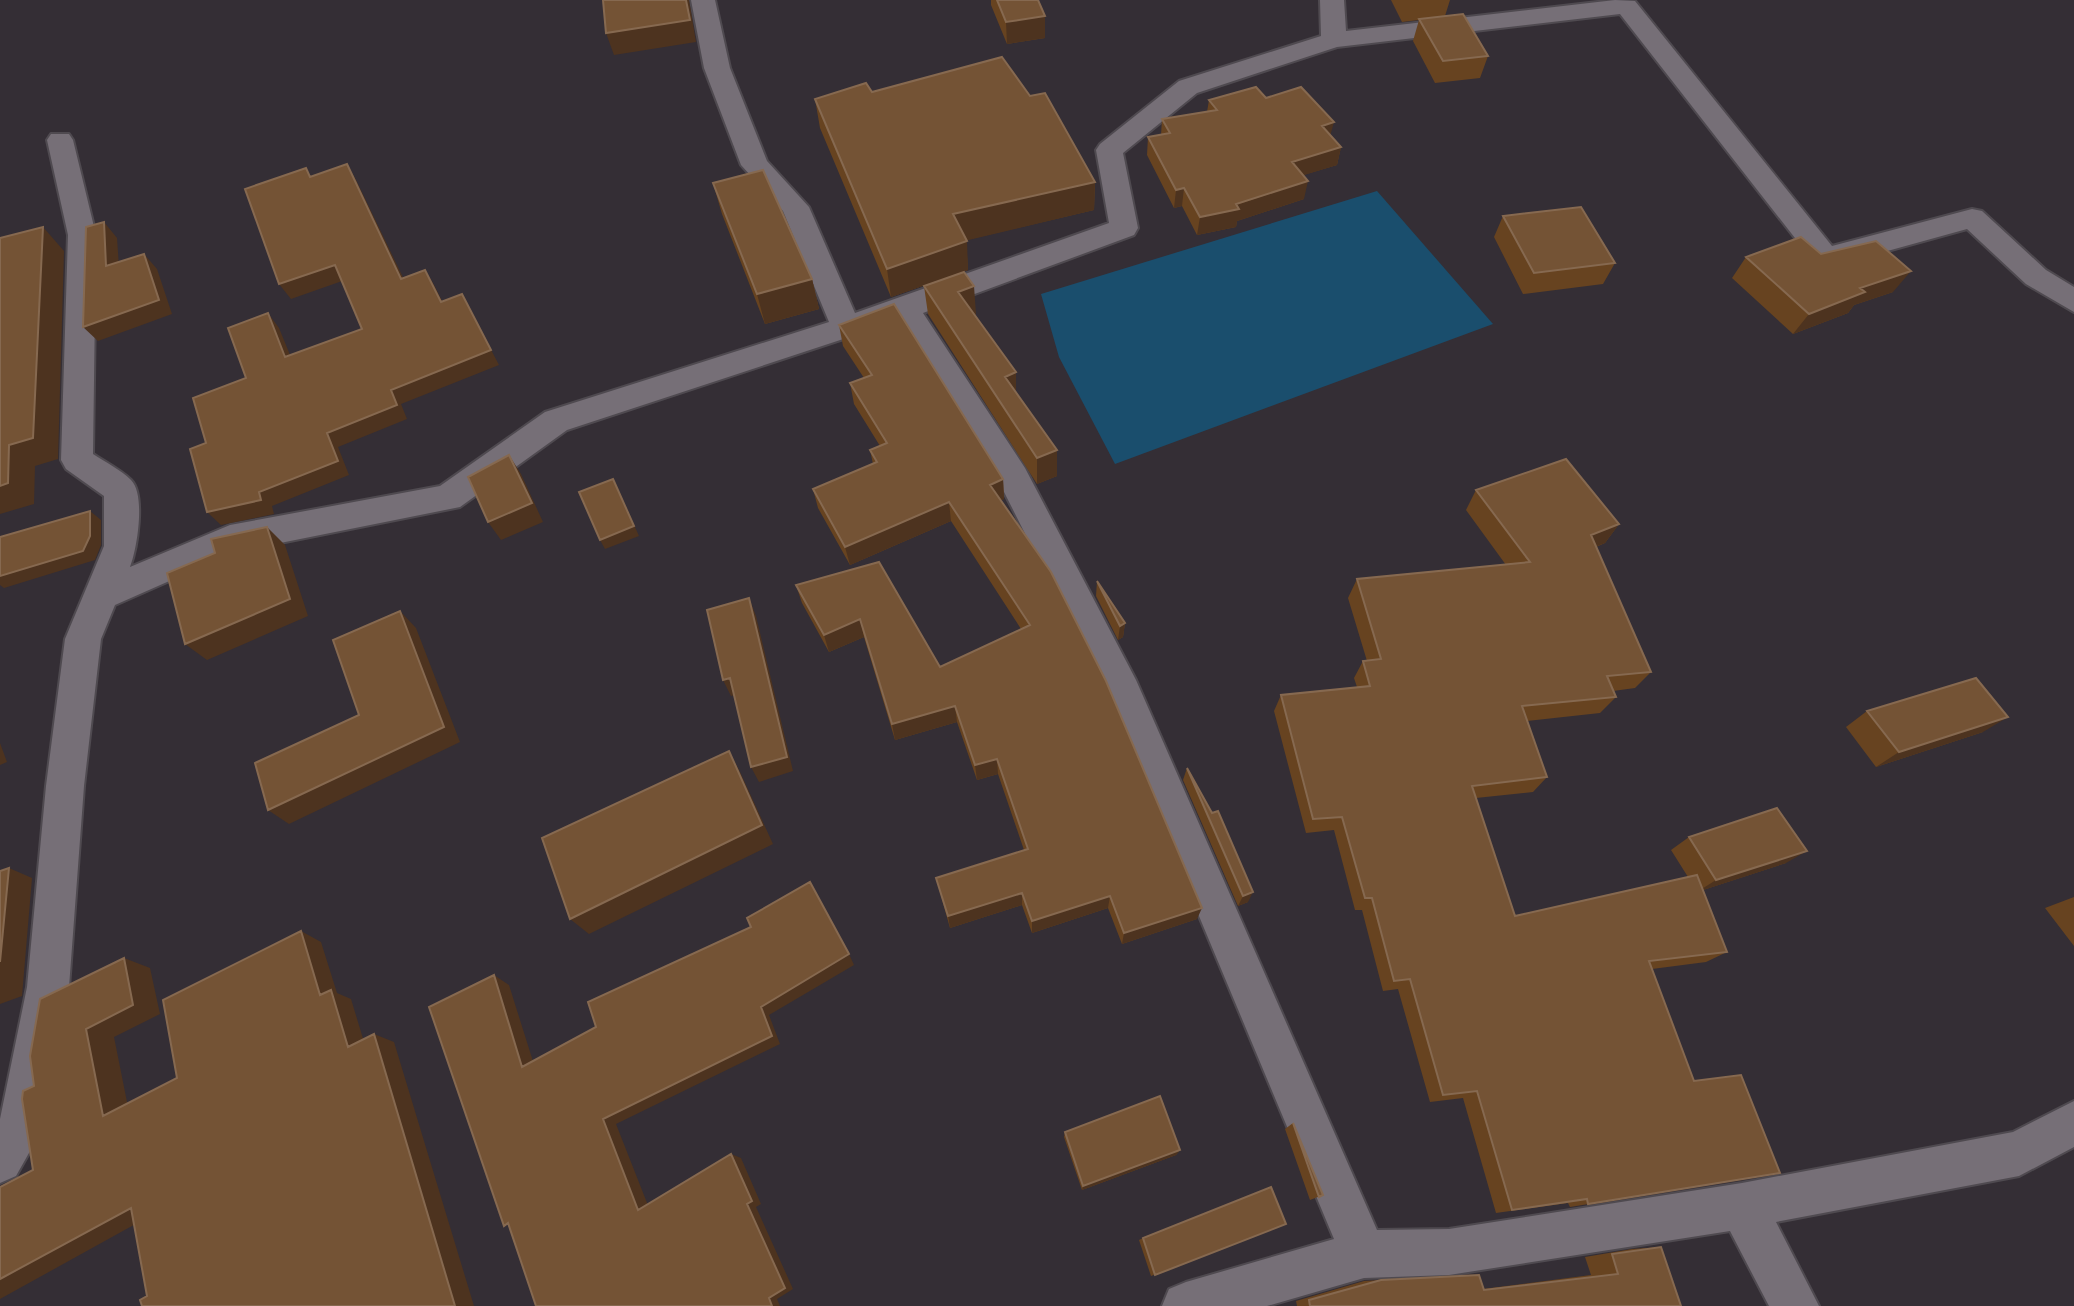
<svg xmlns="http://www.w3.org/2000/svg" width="2074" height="1306" font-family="'PT Sans',sans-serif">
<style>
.water{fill:#1a4e6d}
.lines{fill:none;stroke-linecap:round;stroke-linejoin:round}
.minor-casing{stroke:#4f4a50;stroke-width:4}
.minor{fill:#766f77;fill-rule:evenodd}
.wall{fill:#674320}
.shaded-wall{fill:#4d331f}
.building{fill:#745335;stroke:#866950;stroke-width:2}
</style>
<rect width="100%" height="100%" fill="#342e35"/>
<path class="water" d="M1377,191L1493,324L1115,464L1059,357L1041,294Z"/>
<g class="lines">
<defs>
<path id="minor" d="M691,0H715L730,68L767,161L809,207L855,313L1109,223L1096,150L1100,144L1179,81L1321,36L1320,0H1344L1346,31L1615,0L1635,1L1832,246L1972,209L1982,211L2046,270L2074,287V312L2026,284L1967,229L1826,268L1816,265L1620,14L1337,47L1197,93L1123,153L1138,228L1134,235L923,313L1025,468L1136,680L1377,1230L1449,1229L1742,1183L2013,1132L2074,1101V1147L2019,1176L1776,1222L1819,1306H1769L1730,1231L1449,1275L1364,1278L1267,1306H1162L1169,1289L1186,1282L1334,1239L1107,696L1000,484L898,321L567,430L460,507L235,552L115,605L101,639L84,786L69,987L47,1121L16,1176L0,1183V1119L27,987L46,786L65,639L104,546V496L66,469L61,460L68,235L47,140L51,134H69L73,140L96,235L93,454C105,462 121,470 131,480C146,495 137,549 130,567L230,525L440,486L545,412L829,322L783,211L741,165L704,68Z"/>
</defs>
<use href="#minor" class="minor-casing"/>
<use href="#minor" class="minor"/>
</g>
<path class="wall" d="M991,0H1038L1045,16V38L1007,44L991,5Z
M1391,0H1450L1445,16L1488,56L1480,78L1435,83L1413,41L1419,20L1402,22Z
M872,92L1030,96L1095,182L1094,210L966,240L968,270L891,297L820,128L815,99Z
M1266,98L1330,135L1341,147L1337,165L1303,175L1304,199L1237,221L1236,227L1197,235L1182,206L1174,208L1147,155L1148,137L1161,135L1162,119L1207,112L1209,100Z
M713,183L812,279L819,309L765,324L722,214Z
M1503,216L1615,263L1603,284L1523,294L1494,237Z
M1821,254L1893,292L1854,305L1848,313L1793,334L1732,278L1746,257Z
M924,286L976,314L974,315L1016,392L1057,476L1037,484L928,314Z
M839,325L1003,479L1004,499L1000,500L1197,919L1122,944L1108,908L1032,933L1022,905L950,928L936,878L1024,850L998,774L977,780L957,722L895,740L864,637L829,652L802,603L796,585L940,667L1021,629L951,521L850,565L818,508L813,489L873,464L870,450L880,446L854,404L850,383L864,378L843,346Z
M1476,490L1619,524L1605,543L1596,547L1651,672L1635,688L1613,691L1616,697L1600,713L1527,721L1547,777L1533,792L1476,798L1515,916L1688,877L1671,850L1689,837L1786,863L1703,890L1727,952L1706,962L1652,969L1694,1081L1756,1177L1570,1207L1568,1203L1496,1213L1463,1098L1430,1102L1398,989L1383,991L1362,910H1355L1334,830L1306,833L1274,711L1281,695L1357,687L1354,678L1363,661H1367L1348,598L1357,579L1506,565L1466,510Z
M1097,581L1125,623L1123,637L1118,640L1096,596Z
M1867,711L1983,732L1876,767L1846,727Z
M1187,768L1212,813L1248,902L1238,906L1183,780Z
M2074,897V946L2045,908Z
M1293,1123L1323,1195L1310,1200L1285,1129Z
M1065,1132L1180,1150L1176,1155L1082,1190L1064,1137Z
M1286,1224L1151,1276L1139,1240L1143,1238Z
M1661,1247L1681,1306H1297L1296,1301L1364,1281L1381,1280L1483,1289L1591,1275L1585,1257L1632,1249Z"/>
<path class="shaded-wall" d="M686,0H689L696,42L614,55L606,33Z
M1045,16V38L1007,44L1006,22Z
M1334,122L1329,140L1322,126Z
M1341,147L1337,165L1288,180L1292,162Z
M347,164L356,180L411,294L401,279Z
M1308,181L1304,199L1237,221L1236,227L1197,235L1200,217Z
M1095,182L1094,210L956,243L953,214Z
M1184,188L1182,206L1174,208L1176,190Z
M104,222L117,238L120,281L106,266Z
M43,227L64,251L58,459L35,466L34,504L0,514V486L9,445Z
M967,241L968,270L891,297L887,269Z
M144,254L157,269L172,314L98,341L83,327Z
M335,265L345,280L291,299L279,284Z
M425,270L434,285L450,317L441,302Z
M1911,271L1893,292L1854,305L1848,313L1793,334L1809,314L1860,288Z
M812,279L819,309L765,324L757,294Z
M974,286L976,314L960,320L958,292Z
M462,294L499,365L401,404L407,419L338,447L349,475L272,506L274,514L221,525L207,512L391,390Z
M268,313L279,328L297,372L285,357Z
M1016,372V399L1005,377Z
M1057,450V476L1037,484V458Z
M509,455L521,474L543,522L501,540L488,522Z
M1003,479L1004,499L991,504L990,485Z
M618,489L639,536L605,549L600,540Z
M949,502L951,521L850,565L845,547Z
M90,511L101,520V545L95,560L4,588L0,585V576Z
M1619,524L1605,543L1577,554L1591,535Z
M267,527L285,545L308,616L207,660L185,644Z
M749,598L756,616L793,771L759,782L751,767Z
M400,611L416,628L460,742L289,824L268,810L444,727Z
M860,619L864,637L829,652L824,635Z
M1125,623L1123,637L1118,640L1120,626Z
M730,678L738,694L731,696L723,680Z
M955,706L957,722L895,740L892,724Z
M2008,717L1983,732L1876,767L1899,752Z
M0,743L7,762L0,765Z
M729,751L740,772L773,844L589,934L570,919Z
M997,759L998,774L977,780L975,765Z
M1807,851L1786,863L1697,892L1716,880Z
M9,868L32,878L22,996L0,1004V962Z
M1253,892L1248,902L1238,906L1243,896Z
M1022,893V905L950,928L948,916Z
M1110,896L1108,908L1032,933V921Z
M1202,908L1197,919L1122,944L1124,933Z
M301,931L321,942L337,993L351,999L368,1055L348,1047L320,995Z
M849,954L854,965L769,1015L780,1044L616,1124L651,1213L638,1210L603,1119L761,1007Z
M124,958L150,968L160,1014L114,1037L131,1122L103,1116L86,1029Z
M494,975L509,985L537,1074L522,1067Z
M374,1034L394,1042L474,1306H455Z
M1180,1150L1176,1155L1082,1190L1083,1186Z
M731,1154L741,1158L761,1204L756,1207L793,1289L777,1299L780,1306H772L769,1298L747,1204Z
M131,1208L159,1211L0,1299V1279Z"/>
<path class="building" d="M603,0H686L690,20L606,33Z
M997,0H1038L1045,16L1006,22Z
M1463,14L1488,56L1443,61L1419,19Z
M1002,57L1030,96L1045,93L1095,182L953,214L967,241L887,269L815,99L866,83L872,92Z
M1256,87L1266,98L1301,87L1334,122L1322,126L1341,147L1292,162L1308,181L1236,204L1239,209L1200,217L1184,188L1176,190L1148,137L1170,133L1162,119L1217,110L1209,100Z
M347,164L401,279L425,270L441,302L462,294L491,350L391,390L397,405L327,433L338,461L259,492L261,500L207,512L190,449L206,443L193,398L246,378L228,328L268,313L285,357L362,329L335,265L279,284L245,189L306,168L310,177Z
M763,170L812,279L757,294L713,183Z
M1581,207L1615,263L1534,273L1503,216Z
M104,222L106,266L144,254L159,300L83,327L86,227Z
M43,227L33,438L9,445L8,483L0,486V238Z
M1801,237L1821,254L1876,241L1911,271L1860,288L1865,292L1809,314L1746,257Z
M964,272L974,286L958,292L1016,372L1005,377L1057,450L1037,458L924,286Z
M894,304L1003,479L990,485L1051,572L1106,681L1202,908L1124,933L1110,896L1032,921L1022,893L948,916L936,878L1028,849L997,759L975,765L955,706L892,724L860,619L824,635L796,585L879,562L940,667L1030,625L949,502L845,547L813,489L877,462L870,450L887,443L850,383L872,375L839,325Z
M509,455L532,503L488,522L468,477Z
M1566,459L1619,524L1591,535L1651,672L1607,676L1616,697L1522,706L1547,777L1472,786L1515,916L1697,875L1727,952L1649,961L1694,1081L1741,1075L1780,1173L1588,1204L1587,1199L1512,1210L1477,1091L1443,1095L1410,979L1394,981L1372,898H1365L1342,817L1313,819L1281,695L1370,686L1363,661L1381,659L1357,579L1530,562L1476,490Z
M613,479L634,526L600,540L579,492Z
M90,511V536L83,551L0,576V537Z
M267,527L290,599L185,644L167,573L215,553L211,539Z
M1097,581L1125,623L1120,626Z
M749,598L787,757L751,767L730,678L723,680L707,610Z
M400,611L444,727L268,810L255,763L359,715L333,640Z
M1976,678L2008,717L1899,752L1867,711Z
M729,751L762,825L570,919L542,838Z
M1187,768L1212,813L1218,811L1253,892L1243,896Z
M1777,808L1807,851L1716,880L1689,837Z
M9,868L0,962V871Z
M810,882L849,954L761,1007L772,1036L603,1119L638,1210L731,1154L752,1201L747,1204L785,1288L769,1298L772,1306H536L508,1223L504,1226L429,1007L494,975L522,1067L596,1027L588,1002L751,927L747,918Z
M301,931L320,995L331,990L348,1047L374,1034L455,1306H142L140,1300L147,1296L131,1208L0,1279V1187L33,1170L22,1099L23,1091L34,1086L30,1056L40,999L124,958L133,1005L86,1029L103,1116L177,1078L163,1000Z
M1160,1096L1180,1150L1083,1186L1065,1132Z
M1293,1123L1323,1195L1319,1197Z
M1271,1187L1286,1224L1155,1275L1143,1238Z
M1661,1247L1681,1306H1310L1309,1300L1381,1280L1479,1275L1484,1290L1618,1274L1612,1254Z"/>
</svg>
